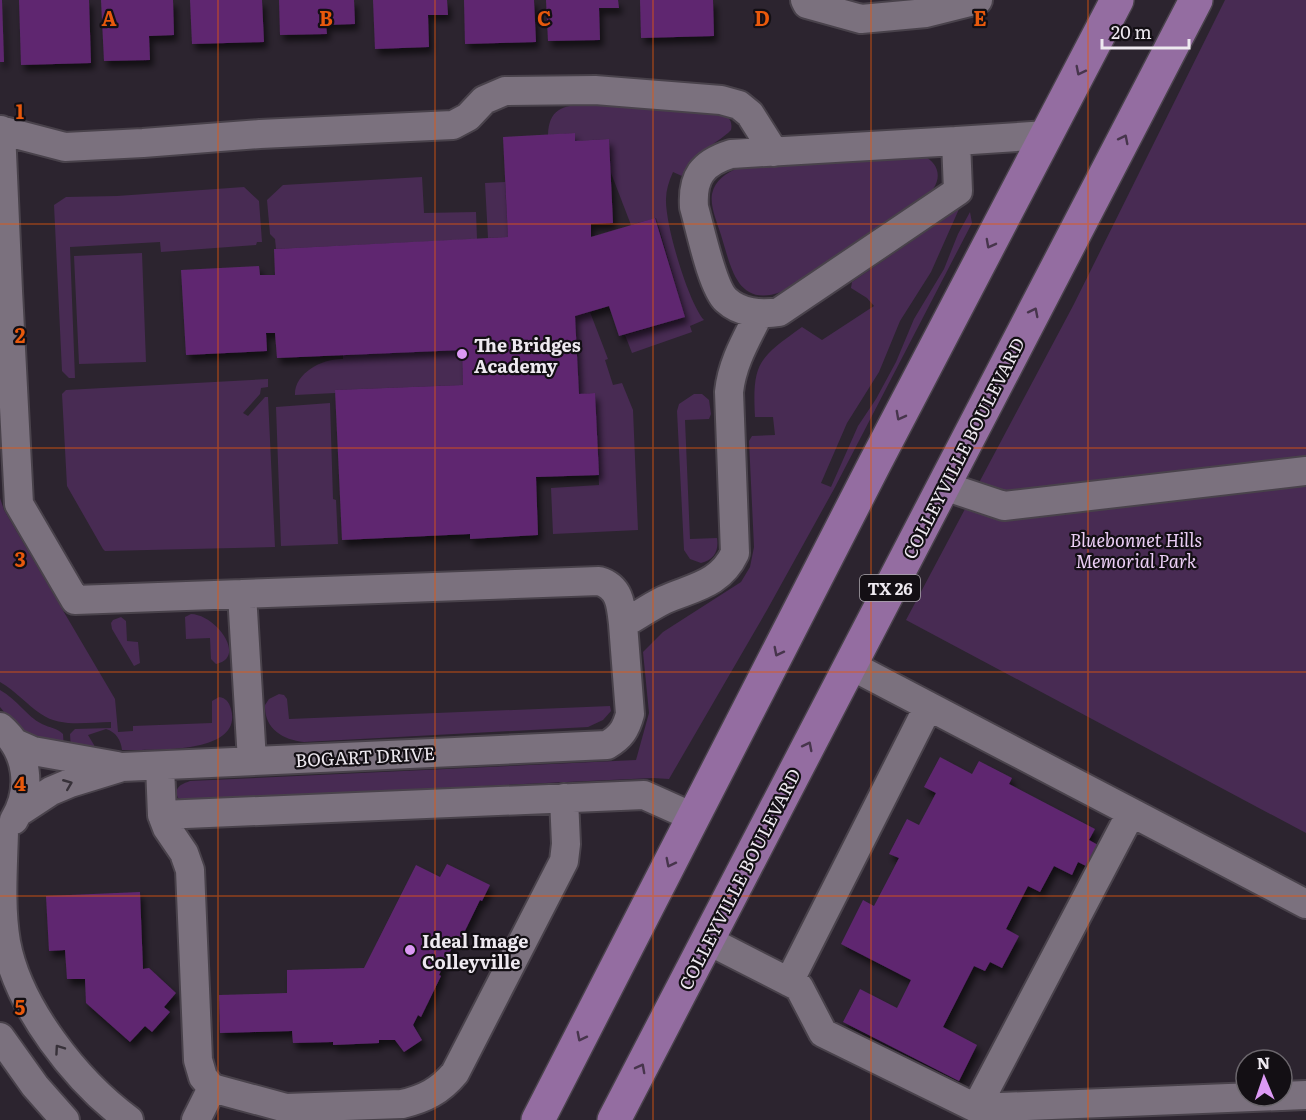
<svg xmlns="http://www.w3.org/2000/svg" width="1306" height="1120" font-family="Literata,serif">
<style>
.green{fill:#482b53}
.building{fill:#5e286f;filter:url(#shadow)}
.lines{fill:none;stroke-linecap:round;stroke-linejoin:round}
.minor-casing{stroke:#49424b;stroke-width:32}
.major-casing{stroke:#49424b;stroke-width:36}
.minor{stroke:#7b717e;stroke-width:28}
.major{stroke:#946da1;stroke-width:33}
.oneway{stroke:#47354c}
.oneway2{stroke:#373139}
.grid{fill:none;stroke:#e8590c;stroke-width:1.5;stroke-opacity:0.55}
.poi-dot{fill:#dc99f4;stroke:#130f14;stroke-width:2}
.labels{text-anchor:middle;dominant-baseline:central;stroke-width:4.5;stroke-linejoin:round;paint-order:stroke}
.shield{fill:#130f14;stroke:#aca8ae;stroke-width:1.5}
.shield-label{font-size:16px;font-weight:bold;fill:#eee9f0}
.poi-label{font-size:18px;font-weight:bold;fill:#eee9f0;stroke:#130f14;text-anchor:start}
.street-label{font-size:18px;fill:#eee9f0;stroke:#130f14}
.park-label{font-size:18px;font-style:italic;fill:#ebcef5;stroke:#130f14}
.grid-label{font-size:20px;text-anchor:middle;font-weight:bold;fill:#e8590c;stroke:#130f14;stroke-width:4.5;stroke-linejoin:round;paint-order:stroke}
</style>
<defs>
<filter id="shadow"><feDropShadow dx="3.5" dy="6" stdDeviation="3" flood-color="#0009"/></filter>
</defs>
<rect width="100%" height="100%" fill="#2c242f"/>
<path class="green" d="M1225,0H1306V833L906,620L1074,304Z
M585,104L720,113C728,116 733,120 731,130L728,133C709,149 694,152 682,176L673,172C669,181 666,190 666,199C665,224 688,302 704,320L690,326L692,332L632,353L625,335L685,317L656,218L631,225L611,173L609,139L575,141L574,133L548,135C549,109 562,106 585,104Z
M923,156C938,162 942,177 933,189L781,292C737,308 731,267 721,235C717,222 710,207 712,194C715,180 726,173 738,168Z
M422,177L424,213L476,212L477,239L276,249L275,239L270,234L267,200L283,185Z
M505,182L508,237L488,238L485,183Z
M244,187L259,201L262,242H257L256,245L161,252L160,242L70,247L75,378H69L62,371L54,205L66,197L117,196Z
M959,209L931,272L900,321L879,372L847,423L821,483L831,487L858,426L876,399L896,362L914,319L944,269L958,234L970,212L972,223L834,489L767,610L669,779L653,778L185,800L178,798C173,787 182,784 190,781L636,760L649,713L643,652L663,632L741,582L750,567L754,547L749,441L752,436L775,435L773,417H755C752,362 759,358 802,327L822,340L874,306L867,298L851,288L852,282Z
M142,253L146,362L79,364L74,256Z
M590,312L608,359L605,360L613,385L622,383L633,410L638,530L553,534L551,488L599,485L595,393L579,394L575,316Z
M462,350L463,385L336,390L335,393L295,395C294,373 323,358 343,359V355Z
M268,379V387L261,388L260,394L243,413L248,416L265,397H268L275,547L105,551L103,549L67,486L62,394L66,390Z
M694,394H702L709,400L711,414L709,419L685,420L690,539L717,538C719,551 714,560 701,563L690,559L684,550L677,411L679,404Z
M330,403L333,499L336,500L338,544L281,546L276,407Z
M0,498L4,510L115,699L118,732L133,731V726L212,723V701L219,697C226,698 229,702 231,709C244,756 148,749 122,750C121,740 116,732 106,729L88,735L94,745L95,752L71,750L70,734L75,729L111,728V722C88,722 61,728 41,714C26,704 17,692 0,682Z
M191,614C217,615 247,658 216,664L211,659L210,638L186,639L185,617Z
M121,617L126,621L127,641L138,642L140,663L134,666L112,629L111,623L113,620Z
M0,690C18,700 26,716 42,724C50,728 57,728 63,734L64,749C36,738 19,731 0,707Z
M279,694L284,695L287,699L289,719L610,706L611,711L603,720L588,727L304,742C282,740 264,728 265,705L269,699Z"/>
<path class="building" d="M0,0H2L4,62H0Z
M19,0H89L91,63L21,65Z
M101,0H173L174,35L149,36L150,60L104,61Z
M190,0H262L264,42L192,44Z
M279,0H354L355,24L326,25L327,34L280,35Z
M373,0H447L448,15H428L429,47L375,49Z
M464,0H534L536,42L465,44Z
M546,0H618L619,8H599L600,40L548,41Z
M640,0H713L714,36L641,38Z
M575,133V141L609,139L613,223L591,224V237L655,218L685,317L619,336L609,306L575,316L579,394L595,393L599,475L536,477L538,535L470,539V534L342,540L335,390L463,385L462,350L277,358L275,333H266L267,351L186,355L181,270L259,266L260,275H275L274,249H276L508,237L503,137Z
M940,757L972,774L979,761L1012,778L1009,784L1095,829L1089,840L1098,845L1086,866L1078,862L1072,875L1054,866L1040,892L1028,886L1006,929L1019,936L1002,968L990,962L985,971L974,966L943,1027L977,1045L959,1081L843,1022L860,989L897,1008L911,980L841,944L863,900L874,906L899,858L889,854L907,819L919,825L936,793L924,787Z
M447,864L490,885L482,901L480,900L461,939L457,937L439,975L441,976L421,1017L418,1015L413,1025L422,1040L404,1052L395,1040H379V1043L333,1045V1042L293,1043L292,1031L220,1033L219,995L287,993V970L364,968L416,865L440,877Z
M140,892L143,969L149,968L176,993L164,1007L170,1012L152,1032L145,1026L130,1042L86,1003L85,979H67L65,950L49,951L46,896Z"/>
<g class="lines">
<defs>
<path id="minor" d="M805,0L807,4L861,19L926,13L978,0
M0,130L65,147L143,143L260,134L453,125L468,117L484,100L505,91L595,90L721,100L739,105L750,114L774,152
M956,141L958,191L779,312C761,315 740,313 726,300C712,287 700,228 694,207C692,177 702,163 731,154Z
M956,141L1047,135
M8,291L19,504L75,600L599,581C620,587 621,605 623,624C637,616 650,607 664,600C693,587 720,585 735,553L729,392C732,363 746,340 759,314
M0,292L8,291L1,130
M944,486L1004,506L1306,471
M242,594L252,761
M850,665L1306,904
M0,727C28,751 33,789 14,820
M15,743L33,751L117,766
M160,766L162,815L167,828L184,853L190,870L198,1060L203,1077L212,1088L196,1120
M19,812L51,791L70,783L122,767L607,745C621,737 626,729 630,714L623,624
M162,815L644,795L693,817
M4,832C3,868 0,906 6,942C18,1007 76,1081 129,1120
M707,940L799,987L823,1033L976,1108L1281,1096
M789,982L928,707
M0,1037L35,1086L65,1120
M212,1088L286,1108L402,1104C424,1099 440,1091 455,1073L564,861L566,844L564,798
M1282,1096L1306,1095
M976,1108L1131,813"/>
<path id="major" d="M538,1120L875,463L1117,0
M614,1120L1196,0"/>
</defs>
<use href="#minor" class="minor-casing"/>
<use href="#major" class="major-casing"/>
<use href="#minor" class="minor"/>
<use href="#major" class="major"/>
</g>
<defs><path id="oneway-chevron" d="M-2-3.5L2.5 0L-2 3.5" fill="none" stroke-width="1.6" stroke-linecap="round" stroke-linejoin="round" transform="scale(1.5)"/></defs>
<g class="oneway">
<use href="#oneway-chevron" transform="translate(1080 71) rotate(117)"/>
<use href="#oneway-chevron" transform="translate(1124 139) rotate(-63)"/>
<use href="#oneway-chevron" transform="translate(990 244) rotate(118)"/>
<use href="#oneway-chevron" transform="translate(1034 312) rotate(-63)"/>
<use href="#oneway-chevron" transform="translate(900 416) rotate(118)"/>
<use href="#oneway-chevron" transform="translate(778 652) rotate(117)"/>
<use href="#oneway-chevron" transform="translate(808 746) rotate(-63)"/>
<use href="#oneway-chevron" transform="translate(670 863) rotate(117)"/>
<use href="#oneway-chevron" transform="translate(581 1037) rotate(117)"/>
<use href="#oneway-chevron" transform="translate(641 1068) rotate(-62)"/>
</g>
<g class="oneway2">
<use href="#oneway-chevron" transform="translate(68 784) rotate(-22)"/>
<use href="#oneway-chevron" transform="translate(59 1049) rotate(-125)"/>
</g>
<path class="grid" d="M218,0V1120M435,0V1120M653,0V1120M871,0V1120M1088,0V1120M0,224H1306M0,448H1306M0,672H1306M0,896H1306"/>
<g class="poi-dot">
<circle cx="462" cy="354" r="6"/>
<circle cx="410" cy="950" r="6"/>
</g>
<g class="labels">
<rect class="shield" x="860" y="575" width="60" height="26" rx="4.5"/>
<g class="shield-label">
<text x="890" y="588">TX 26</text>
</g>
<g class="poi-label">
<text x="474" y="344">The Bridges<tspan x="474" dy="21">Academy</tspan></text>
<text x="422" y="940">Ideal Image<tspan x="422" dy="21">Colleyville</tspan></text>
</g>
<g class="street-label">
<text transform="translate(963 448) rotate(-63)">COLLEYVILLE BOULEVARD</text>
<text transform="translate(365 756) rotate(-3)">BOGART DRIVE</text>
<text transform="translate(739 879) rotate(-63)">COLLEYVILLE BOULEVARD</text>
</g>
<g class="park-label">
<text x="1136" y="539">Bluebonnet Hills<tspan x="1136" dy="21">Memorial Park</tspan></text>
</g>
</g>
<g class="grid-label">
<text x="109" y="26">A</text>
<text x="326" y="26">B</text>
<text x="544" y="26">C</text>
<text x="762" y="26">D</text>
<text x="980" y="26">E</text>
<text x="20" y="119">1</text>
<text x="20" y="343">2</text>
<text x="20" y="567">3</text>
<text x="20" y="791">4</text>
<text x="20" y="1015">5</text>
</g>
<g transform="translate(1264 1078) rotate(358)"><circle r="28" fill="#130f14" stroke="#6b666c" stroke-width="1.5"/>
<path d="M0-4.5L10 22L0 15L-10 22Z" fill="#dc99f4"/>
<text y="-9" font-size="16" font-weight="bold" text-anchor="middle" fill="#eee9f0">N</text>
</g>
<path d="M1102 39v9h87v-9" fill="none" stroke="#eee9f0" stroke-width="3"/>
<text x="1111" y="39" font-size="18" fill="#eee9f0" stroke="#130f14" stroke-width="4.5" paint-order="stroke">20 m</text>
</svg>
